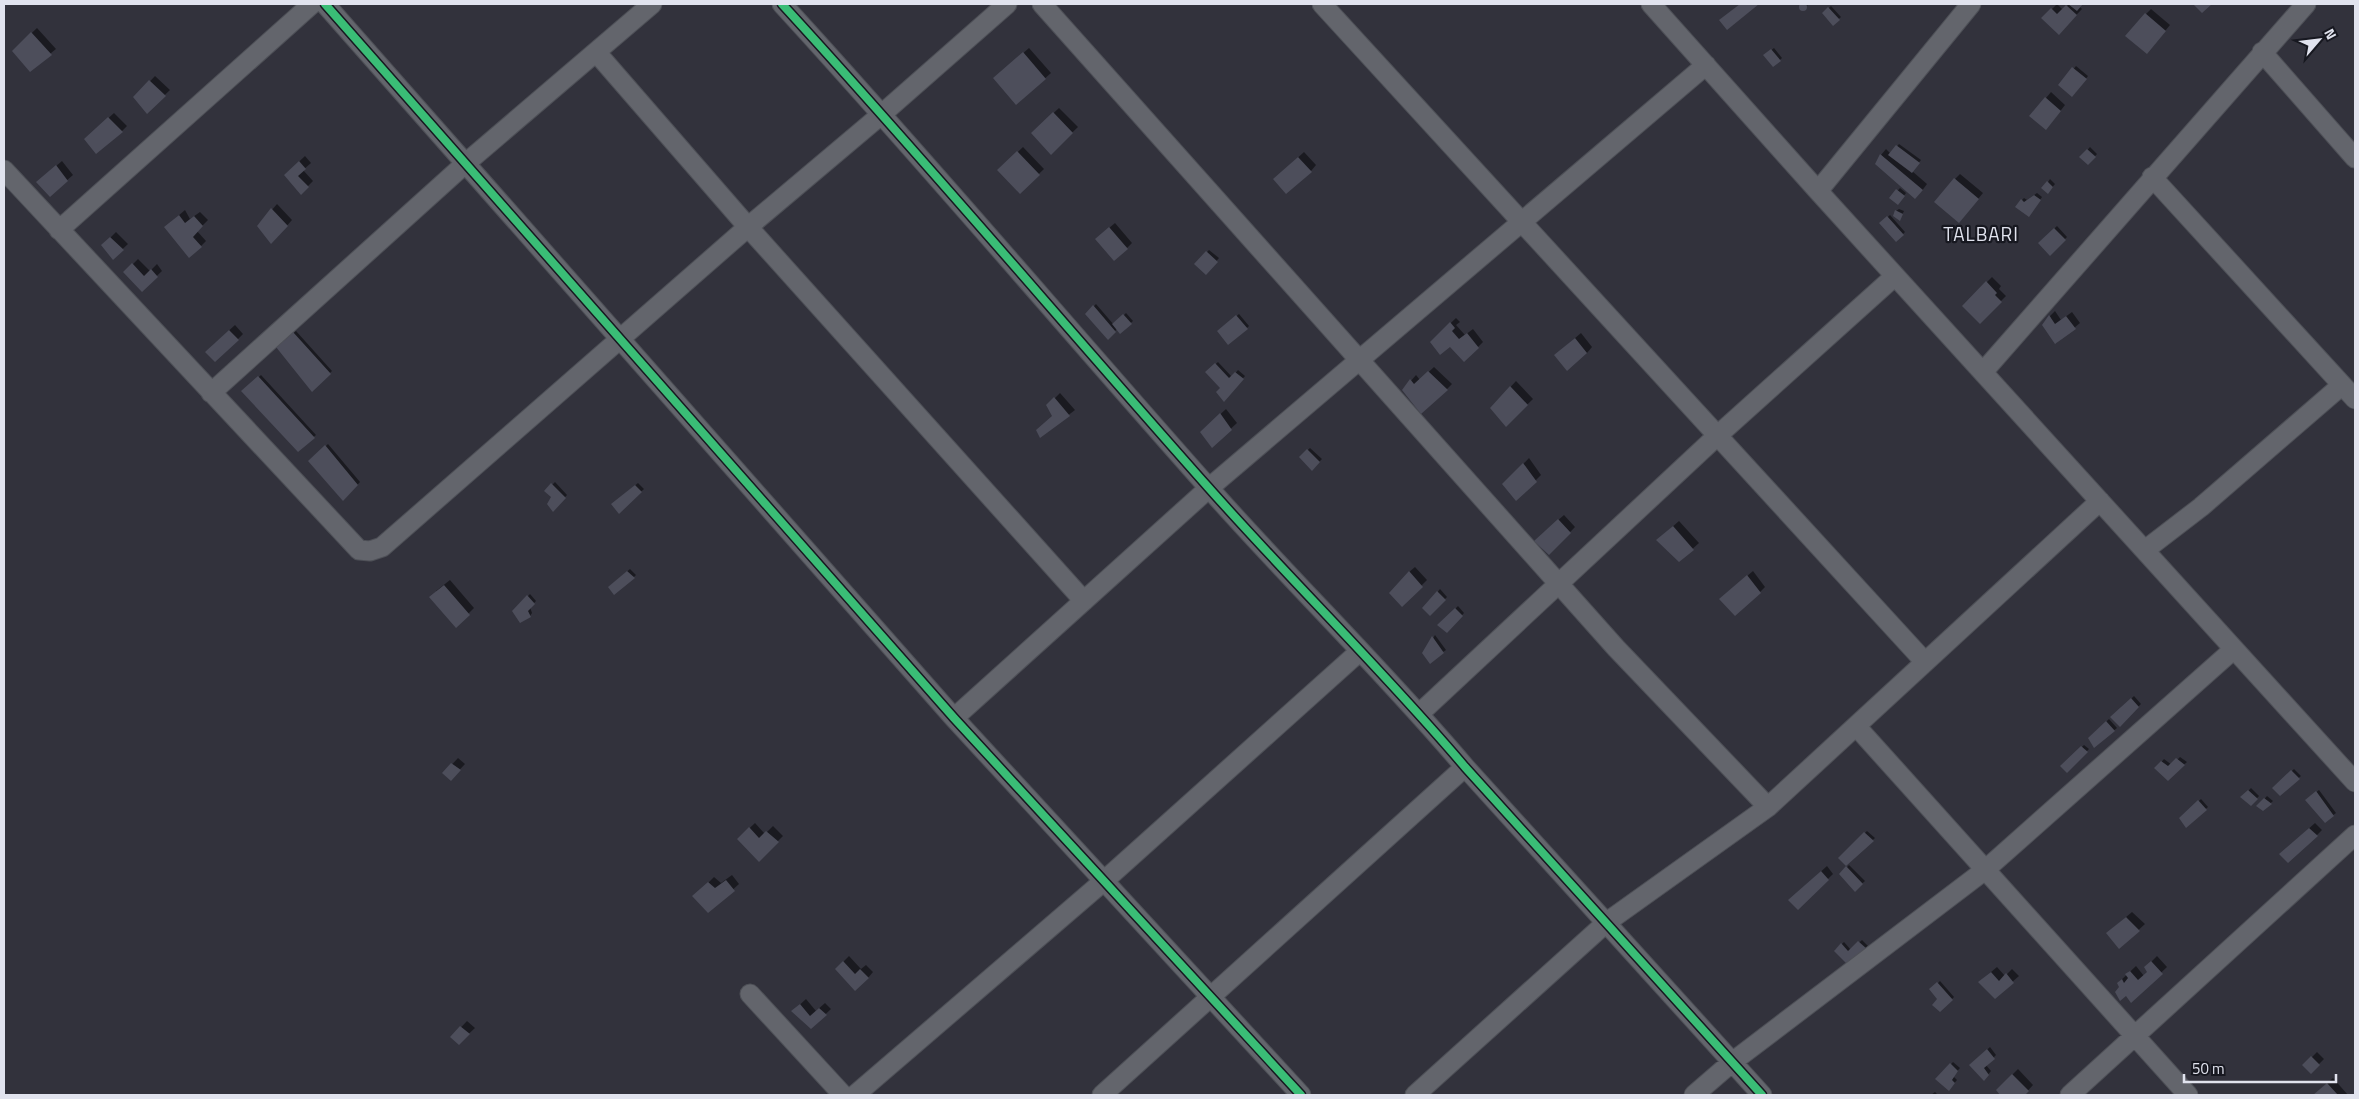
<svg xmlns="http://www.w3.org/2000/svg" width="2359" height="1099" font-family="'Titillium Web',sans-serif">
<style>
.shadow{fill:#0007}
.building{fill:#4d4e5b}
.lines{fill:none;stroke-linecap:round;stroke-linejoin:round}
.street-casing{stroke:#4e5057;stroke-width:21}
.street{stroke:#63656c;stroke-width:19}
.cycleway-casing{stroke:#171820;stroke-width:11}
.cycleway{stroke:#3abd76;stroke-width:8}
.labels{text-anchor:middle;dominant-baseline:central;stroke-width:4.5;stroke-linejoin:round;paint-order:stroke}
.neighbourhood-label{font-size:19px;letter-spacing:1px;fill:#e1e3ee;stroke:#171820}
</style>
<rect width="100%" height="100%" fill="#32323c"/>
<path class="shadow" d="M1800,4H1808V5L1802,9Z
M2057,4L2063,10L2069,4H2082L2080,7L2082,9L2059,33L2043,18Z
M1831,6L1841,17L1833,24L1823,13Z
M2151,9L2170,25L2152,47L2146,14Z
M37,28L56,49L30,70L13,51Z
M1029,48L1051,73L1016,104L1000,73Z
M1774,48L1782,58L1773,66L1765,55Z
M2076,66L2088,76L2075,93L2060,85Z
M155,76L170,90L147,112L135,97Z
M2051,92L2065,105L2051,123L2046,98Z
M1059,108L1078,127L1051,153L1032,133Z
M114,113L127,126L122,131L91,134Z
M1899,144L1921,160L1912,171L1927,184L1921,192L1881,155L1886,149L1891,154Z
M1023,147L1044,169L1020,192L999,170Z
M2090,147L2097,154L2088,164L2081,157Z
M1304,152L1316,165L1311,171L1280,174Z
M305,156L311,163L303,170L313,181L301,193L285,175Z
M62,161L73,175L50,195L43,177Z
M1960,174L1983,193L1964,216L1955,179Z
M2050,179L2055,184L2050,190L2048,182Z
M1900,188L1906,193L1900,201L1891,198Z
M2037,193L2042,197L2031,213L2022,200L2024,198L2027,200Z
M277,204L292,220L277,237L258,226Z
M1899,209L1904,211L1900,219L1896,211Z
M185,210L190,219L200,212L208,220L197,231L206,241L201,246L171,222Z
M1890,215L1905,232L1896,241L1881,223Z
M1115,223L1132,243L1127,248L1102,234Z
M2057,226L2067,237L2050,254L2039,243Z
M116,232L128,244L113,258L108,240Z
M1209,250L1219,258L1206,273L1195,264Z
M138,259L150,271L157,264L162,271L142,290L125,272Z
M1992,277L2001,286L1999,289L2006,296L1980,322L1963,306Z
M1096,304L1114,325L1126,313L1133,321L1120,332L1117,329L1108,338L1086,314Z
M2055,311L2061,320L2072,312L2080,323L2056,343L2050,316Z
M1239,314L1249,326L1247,328L1219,331Z
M1456,318L1460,322L1456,325L1465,335L1473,329L1483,342L1478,347L1431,342Z
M235,325L243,334L238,339L212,346Z
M296,331L332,371L312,390L277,347Z
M1581,333L1592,347L1587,353L1561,350Z
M1218,362L1232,377L1238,370L1245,376L1224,400L1221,388L1207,372Z
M1434,367L1452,384L1447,389L1403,390L1416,375L1420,380Z
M261,375L316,435L298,450L245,389Z
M1516,381L1533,399L1506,425L1491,408Z
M1060,393L1075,410L1041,436L1054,416L1047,406Z
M1226,409L1237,423L1212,446L1201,432Z
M328,444L360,482L343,500L310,461Z
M1310,448L1322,459L1312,469L1300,457Z
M1529,458L1541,475L1517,499L1504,484Z
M555,482L567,495L553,510L552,497L546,491Z
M638,483L644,489L619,512L615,502Z
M1564,515L1575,527L1549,554L1541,535Z
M1679,521L1699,543L1679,561L1663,535Z
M1415,567L1427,580L1402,605L1409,572Z
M630,569L636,575L634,577L609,587Z
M1753,571L1765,587L1760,592L1726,594Z
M450,580L474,608L456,626L436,591Z
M1440,589L1447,597L1430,614L1424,608Z
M530,594L536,601L530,607L532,613L530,616L513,611Z
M1458,606L1464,613L1447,632L1439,625Z
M1435,635L1446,650L1443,652L1424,653Z
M2134,696L2141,704L2120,725L2112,717Z
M2109,719L2117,728L2094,746L2089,738Z
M2084,745L2089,749L2067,771L2062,766Z
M2180,757L2187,762L2168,779L2156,768L2164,759L2172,765Z
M458,758L465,764L451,779L444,773Z
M2294,769L2301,776L2280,794L2274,788Z
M2251,788L2259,796L2251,805L2242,797Z
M2319,790L2336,813L2325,821L2306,800Z
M2267,796L2273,801L2263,810L2258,806Z
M2201,799L2208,807L2186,826L2180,818Z
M755,823L765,834L773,826L783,836L759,860L738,839Z
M2315,823L2322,830L2317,835L2286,849Z
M1867,831L1875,838L1846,864L1839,858Z
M1849,865L1865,881L1855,890L1841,874Z
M1827,866L1833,874L1798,908L1796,894Z
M732,875L739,884L708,912L694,897L714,877L721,883Z
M2132,912L2145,924L2119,948L2113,928Z
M1862,940L1868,946L1849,964L1835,950L1844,942L1851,950Z
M849,956L861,969L866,965L873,972L868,978L836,969Z
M2157,956L2167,967L2131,1001L2118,983L2136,966L2144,976L2149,972L2151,962Z
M1997,967L2005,976L2012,969L2019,976L1995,997L1985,977Z
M1940,981L1954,997L1940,1011L1939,999L1931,990Z
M806,999L816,1011L825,1003L831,1009L811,1028L793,1011Z
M467,1021L475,1028L459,1043L452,1037Z
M1990,1047L1996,1055L1986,1065L1991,1071L1986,1077L1970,1065Z
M2317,1052L2324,1059L2311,1072L2304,1065Z
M1953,1062L1960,1068L1953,1076L1957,1080L1951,1087L1937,1079Z
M2018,1069L2033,1085L2024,1095H2002L1997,1090Z
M2333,1078L2348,1095H2314Z
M1935,1092L1938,1095H1931Z"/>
<path class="building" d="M1799 7a4 4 0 1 1 8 0a4 4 0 1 1-8 0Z
M1740,4H1759L1727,30L1719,20Z
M2068,4H2083L2077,11Z
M2193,4H2212L2202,13Z
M2066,5L2077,15L2059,35L2041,18L2051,8L2057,14Z
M1828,7L1840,20L1833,26L1822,13Z
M2145,13L2166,31L2147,54L2125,36Z
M31,32L52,55L30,72L12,51Z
M1771,49L1781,61L1773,67L1763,55Z
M1023,52L1046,79L1016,105L993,78Z
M2072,67L2087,79L2072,97L2058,85Z
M149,80L166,96L147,114L133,97Z
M2045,97L2061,111L2046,130L2029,116Z
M1053,112L1073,133L1051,155L1031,133Z
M108,117L123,132L96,154L84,139Z
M1896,145L1920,163L1912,173L1888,155Z
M2087,149L2096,157L2088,165L2079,157Z
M1017,151L1040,175L1020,194L997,170Z
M1880,154L1923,190L1915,199L1875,164Z
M1298,157L1312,172L1286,194L1273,179Z
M299,161L306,169L298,176L309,187L301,195L284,175Z
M56,165L68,181L50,197L36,182Z
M1954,178L1979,199L1959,223L1934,202Z
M2047,181L2053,187L2048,194L2041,188Z
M1896,189L1905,196L1898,205L1889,198Z
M2034,195L2041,200L2029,217L2015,207L2021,199L2024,202Z
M271,208L288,226L271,244L257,226Z
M1895,210L1903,214L1900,221L1893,216Z
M179,215L185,223L194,216L203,226L193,237L202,247L189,258L164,227Z
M1887,216L1904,235L1896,242L1879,223Z
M1109,227L1128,249L1114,261L1095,239Z
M2054,228L2066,240L2050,256L2038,243Z
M110,237L124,250L113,260L101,245Z
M1206,251L1218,262L1206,275L1194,264Z
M132,263L144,276L151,269L158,277L142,292L123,272Z
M1986,281L1997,293L1995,295L2002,302L1980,324L1962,306Z
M1093,305L1116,332L1108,340L1085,314Z
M1123,314L1132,324L1120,334L1112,324Z
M1236,315L1248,329L1228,345L1217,331Z
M2049,315L2055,324L2066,316L2076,329L2055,344L2042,325Z
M1450,322L1455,328L1452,331L1459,339L1467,333L1479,348L1464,362L1450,347L1440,355L1430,342Z
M229,330L239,340L215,362L205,352Z
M293,332L331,374L312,392L276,347Z
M1575,338L1587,353L1567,371L1554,355Z
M1215,363L1229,378L1235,372L1244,379L1224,402L1216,392L1220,388L1205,372Z
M1428,371L1448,390L1421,414L1402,390L1410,379L1414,384Z
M258,376L315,438L298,452L241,391Z
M1510,386L1528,405L1506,427L1490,408Z
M1054,397L1070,416L1040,438L1036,430L1052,416L1046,405Z
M1220,413L1232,430L1212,448L1200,432Z
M325,445L358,485L343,501L308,461Z
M1307,449L1320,462L1312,471L1299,457Z
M1523,463L1537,482L1516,501L1502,484Z
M551,483L566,498L553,512L547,504L551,497L544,491Z
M635,485L642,492L619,514L611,504Z
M1558,519L1571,533L1549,555L1534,541Z
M1673,526L1694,550L1679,562L1656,540Z
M627,571L635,578L614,595L608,587Z
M1409,571L1423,587L1402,607L1389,593Z
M1747,575L1761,593L1735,616L1719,599Z
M444,585L470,615L456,628L429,597Z
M1437,591L1446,600L1430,616L1422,608Z
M527,595L535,604L528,611L531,617L520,623L512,611Z
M1455,608L1463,616L1447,633L1437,625Z
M1432,636L1444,653L1430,664L1422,653Z
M2131,698L2139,707L2120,727L2110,717Z
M2106,721L2115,731L2094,748L2088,738Z
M2081,746L2088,752L2067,773L2060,766Z
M2176,758L2185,765L2168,781L2154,768L2161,761L2168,766Z
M451,763L461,770L451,781L442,773Z
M2291,770L2300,779L2280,796L2272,788Z
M2248,790L2258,799L2251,806L2240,797Z
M2316,791L2334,816L2325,823L2305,800Z
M2264,798L2272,804L2263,811L2256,806Z
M2198,800L2207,810L2186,828L2179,818Z
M749,827L759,838L766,831L779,842L759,862L737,839Z
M2309,828L2318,836L2288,863L2279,854Z
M1864,832L1874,841L1846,866L1838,858Z
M1846,866L1863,884L1855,892L1839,874Z
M1821,871L1829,880L1798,910L1788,900Z
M726,880L735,891L708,913L692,896L708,882L715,888Z
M2126,917L2140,931L2119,949L2106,933Z
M1858,941L1867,949L1849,966L1834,951L1841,943L1848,951Z
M843,961L855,974L860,969L869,978L855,991L835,969Z
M2151,961L2163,974L2131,1003L2126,996L2120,1001L2115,992L2119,987L2117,983L2122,979L2124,983L2128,978L2125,974L2130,971L2138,980L2147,972L2144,967Z
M1991,972L1999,981L2006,973L2014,983L1995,999L1978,982Z
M1937,982L1953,1000L1940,1012L1932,1005L1937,999L1929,989Z
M800,1004L810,1016L819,1008L827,1015L811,1029L791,1011Z
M460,1026L470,1034L459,1045L450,1037Z
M1987,1049L1995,1059L1984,1068L1989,1075L1984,1081L1969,1065Z
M2311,1056L2320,1065L2311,1074L2302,1065Z
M1950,1063L1958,1071L1952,1080L1955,1083L1949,1091L1935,1079Z
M2012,1074L2029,1091L2025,1095H2000L1996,1090Z
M2327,1083L2338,1095H2313Z"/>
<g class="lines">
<defs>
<path id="street" d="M325,4L954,718L1301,1095
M782,4C927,162 1065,326 1208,487C1292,582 1383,670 1465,767L1762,1095
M1042,4L1616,648L1768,807
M1322,4L1925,662
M1651,4L1818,191L2355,782
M596,52L748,227L1084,601
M2262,52L2355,158
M4,170L359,550L370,551L382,547L748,227L882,114L1007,4
M2152,177L2355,399
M1818,191L1971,4
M59,230L312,4
M1983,372L2306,4
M211,393L466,163L652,4
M2145,550L2201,507L2342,385
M1420,713L1717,436L1895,276
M954,718L1209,488L1706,65
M1856,726L2188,1095
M750,994L843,1095
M855,1095L1105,880L1359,652
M1102,1095L1465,767
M1415,1095L1607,922L1768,807L2100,501
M1694,1095L1731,1063L1985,870L2234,649
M2070,1095L2355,835"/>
</defs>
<use href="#street" class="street-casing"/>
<use href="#street" class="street"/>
<defs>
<path id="cycleway" d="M325,4L954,718L1301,1095
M782,4C927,162 1065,326 1208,487C1292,582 1383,670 1465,767L1762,1095"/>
</defs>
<use href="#cycleway" class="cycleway-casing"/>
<use href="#cycleway" class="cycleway"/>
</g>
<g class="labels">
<g class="neighbourhood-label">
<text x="1981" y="233">TALBARI</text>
</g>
</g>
<rect width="2359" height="1099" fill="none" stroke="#e1e3ee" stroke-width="10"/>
<g transform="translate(2319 40) rotate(62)" stroke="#171820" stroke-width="4" paint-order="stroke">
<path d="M0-4L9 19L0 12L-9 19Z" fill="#e1e3ee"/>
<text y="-8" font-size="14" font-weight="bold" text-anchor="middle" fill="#e1e3ee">N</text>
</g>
<path d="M2184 1074v8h152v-8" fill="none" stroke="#e1e3ee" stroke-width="2.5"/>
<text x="2192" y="1074" font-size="15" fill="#e1e3ee" stroke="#171820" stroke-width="4" paint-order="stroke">50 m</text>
</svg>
